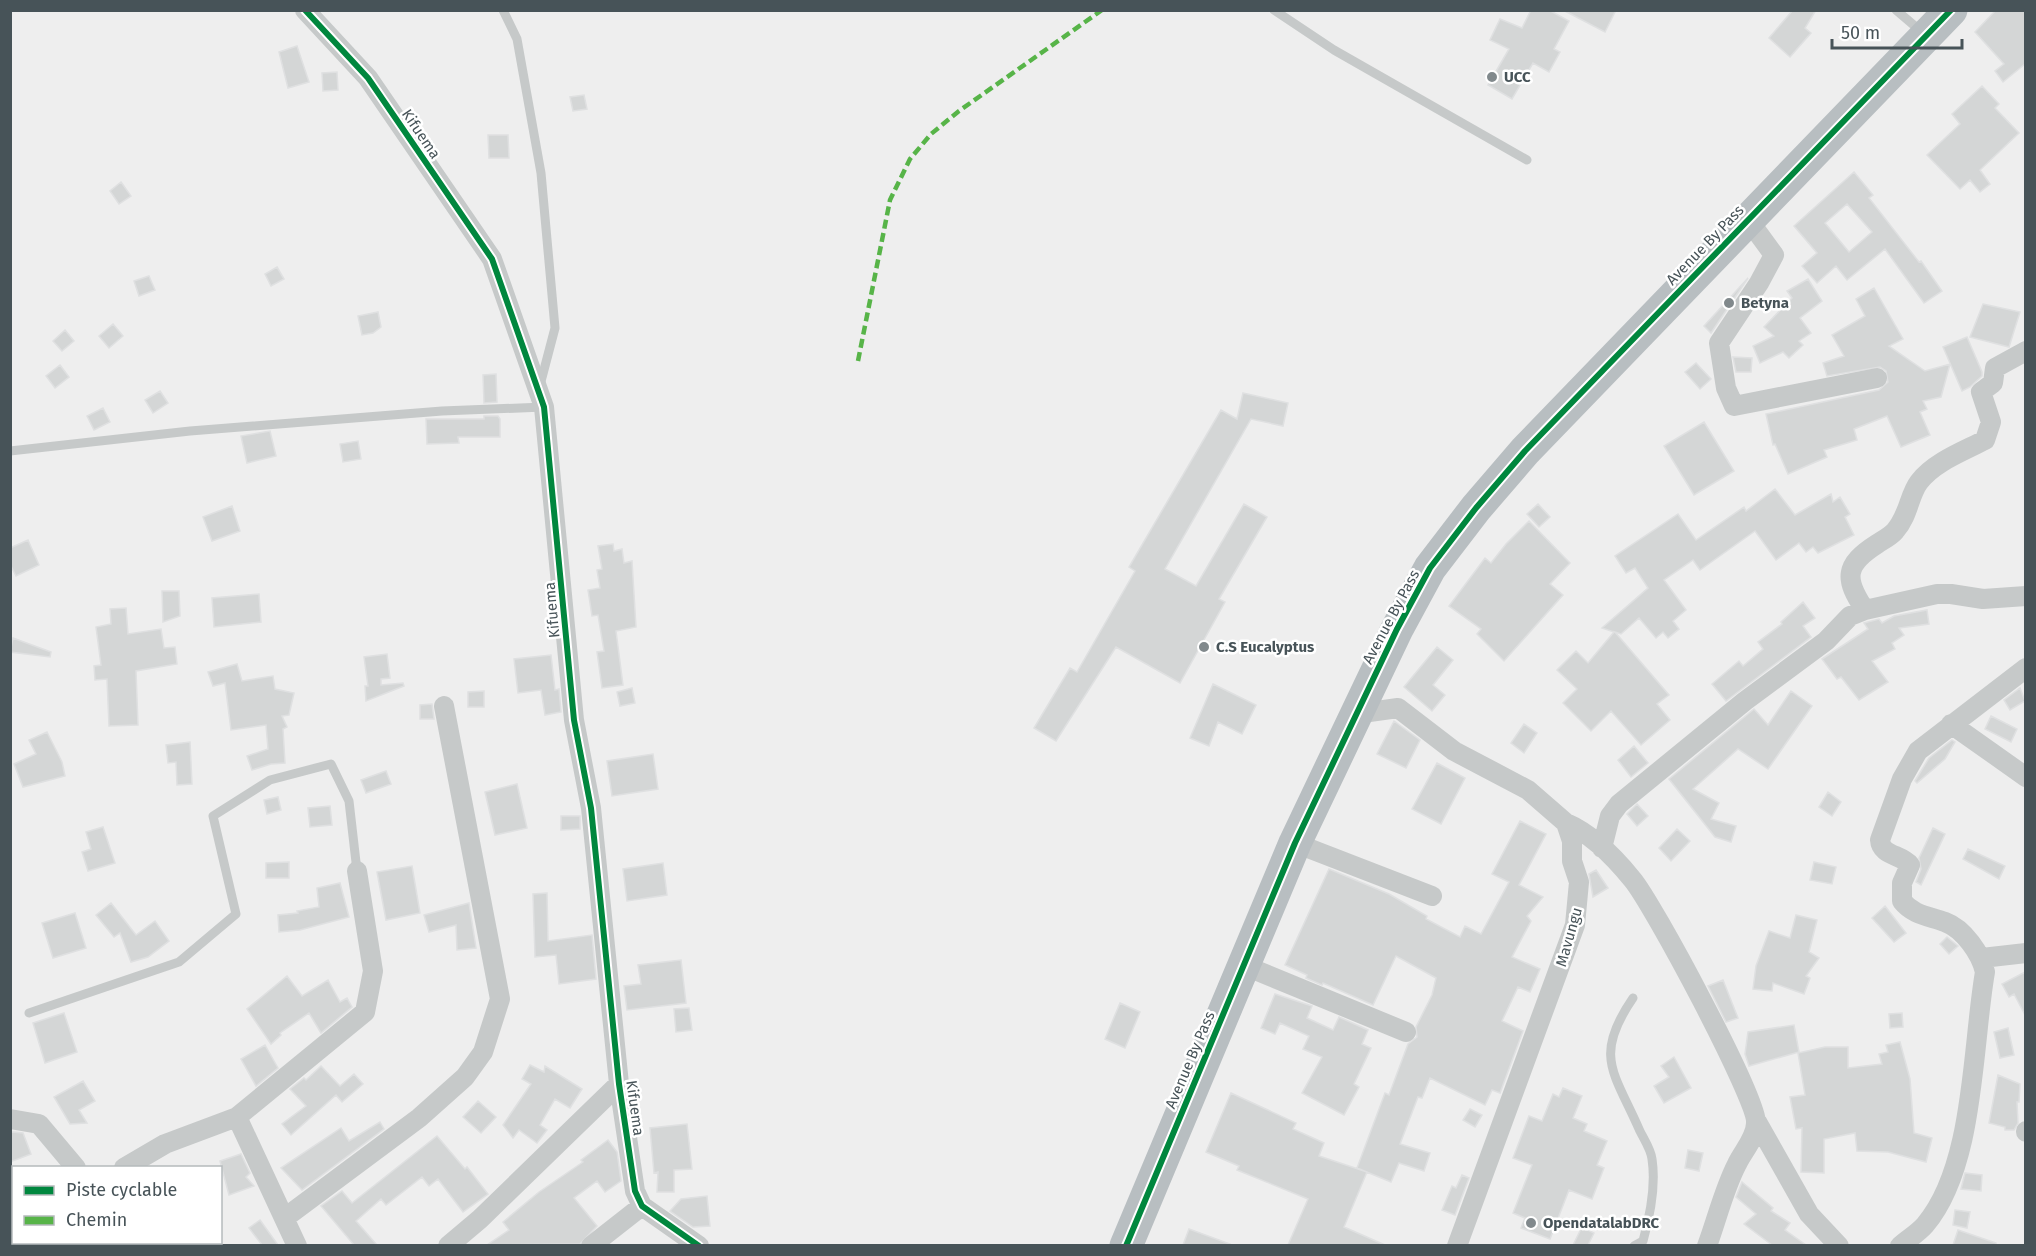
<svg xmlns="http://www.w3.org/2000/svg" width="2036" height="1256" font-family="'Fira Sans',sans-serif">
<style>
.building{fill:#d4d6d6;stroke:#dfe0e1;stroke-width:1.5;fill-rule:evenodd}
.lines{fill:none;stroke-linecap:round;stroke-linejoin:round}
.lane{stroke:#c6c9c9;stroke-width:9}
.street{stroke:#c6c9c9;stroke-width:20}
.highway{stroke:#b8bec1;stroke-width:33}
.quiet{stroke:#57b448;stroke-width:4.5;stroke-dasharray:9 4.5;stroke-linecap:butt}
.cycleway-casing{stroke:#fff;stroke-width:10}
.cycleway{stroke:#00873e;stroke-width:6}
.poi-dot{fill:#81898c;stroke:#fff;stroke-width:2}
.labels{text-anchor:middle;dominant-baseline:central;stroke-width:5;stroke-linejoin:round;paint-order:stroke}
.poi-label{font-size:15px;font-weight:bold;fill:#475358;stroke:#fff;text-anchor:start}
.street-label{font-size:15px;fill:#475358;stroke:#fff}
</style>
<rect width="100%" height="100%" fill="#eee"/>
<path class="building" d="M1531,10H1549L1569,21L1554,49L1560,52L1549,72L1533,63L1512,99L1488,85L1509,49L1490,40L1500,19L1522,28Z
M1563,10H1616L1605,32Z
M1793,10H1816L1805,28L1811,33L1790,57L1769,38Z
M1996,10H2025V64L2003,82L1995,71L2004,64L1975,32Z
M297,46L309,82L288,88L279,52Z
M337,72L338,90L323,91L322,73Z
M1982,86L1999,104L1995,108L2019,133L1980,170L1990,184L1980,192L1970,180L1960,189L1927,155L1960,124L1952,114Z
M584,95L587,109L573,111L570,97Z
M488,135H508L509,158H489Z
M1854,172L1873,195L1869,198L1919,262L1921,261L1942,291L1924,303L1885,249L1847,280L1836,266L1817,283L1802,266L1817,253L1794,226ZM1847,204L1872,232L1849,252L1825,223Z
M121,182L131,196L119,204L110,191Z
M277,267L284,279L271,286L265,274Z
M149,276L155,290L139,296L134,281Z
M1748,278L1711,333L1704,326Z
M1808,279L1822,301L1800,318L1811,333L1799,341L1803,345L1789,358L1783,352L1760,363L1753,346L1774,336L1764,327L1792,298L1787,291Z
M1874,288L1903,339L1889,346L1925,371L1950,364L1941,397L1923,401L1927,409L1920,412L1930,435L1901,447L1887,416L1854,429L1857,440L1824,450L1827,457L1788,474L1775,444L1773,445L1766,414L1879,390L1888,382L1886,371L1880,367L1827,376L1823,363L1844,356L1832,335L1865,316L1856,299Z
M1983,304L2020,312L2009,347L1970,337Z
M378,312L381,327L373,333L362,335L358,316Z
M113,324L123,336L109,348L99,336Z
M65,330L74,341L62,351L53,341Z
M1967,337L1982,372V376L1970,387L1962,391L1943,347Z
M1733,357L1752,358L1751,372H1736Z
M1696,363L1711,379L1700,389L1685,372Z
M60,365L69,377L55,388L46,376Z
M496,374L497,402L484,403L483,375Z
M160,391L168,403L153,413L145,400Z
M1243,393L1288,403L1283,426L1251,419L1165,569L1196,586L1244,504L1267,517L1219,599L1225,602L1180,683L1116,647L1056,741L1034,728L1070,668L1077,672L1135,571L1129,567L1221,410L1237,419Z
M103,408L110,422L94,430L87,416Z
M484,416H498L500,419V437H458L459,443L427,444L426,419H484Z
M1704,422L1734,471L1694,495L1664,446Z
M270,431L276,456L247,463L241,436Z
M358,441L361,459L343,462L340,444Z
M1775,489L1795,515L1831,494L1833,502L1840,497L1850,514L1845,517L1854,535L1818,553L1813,547L1806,552L1799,543L1776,560L1755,531L1700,570L1693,560L1664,580L1686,610L1673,621L1679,629L1668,638L1663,632L1656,638L1639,618L1621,634L1615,632L1669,695L1657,704L1670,720L1641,745L1611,711L1591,731L1563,703L1577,689L1557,670L1576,651L1588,663L1614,632L1602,628L1648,588L1635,568L1626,573L1615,556L1678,514L1696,540L1744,507L1746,511Z
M1538,504L1550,517L1539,527L1527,514Z
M232,506L240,531L212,541L203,517Z
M1529,521L1570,563L1550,584L1563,595L1504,661L1477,634L1481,629L1449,606L1485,558L1491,563L1506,544Z
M28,540L39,565L16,576L10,564V548Z
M613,544L614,551L622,549L624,563L632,561L636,627L616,631L623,685L602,688L597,652L604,651L598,615L592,616L588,590L600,588L597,570L602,569L598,546Z
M162,591H179L180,616L163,622Z
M259,594L261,622L214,627L212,598Z
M1803,602L1815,618L1803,626L1811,637L1726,701L1712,684L1739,661L1743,666L1763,649L1758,642L1782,624L1781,622Z
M126,608L128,634L161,629L164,648L175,647L177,664L136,671L138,725L109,726L107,679L95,680L94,666L101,665L96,627L111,624L110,609Z
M1927,610L1929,624L1899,628L1904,635L1892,643L1895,649L1872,661L1888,682L1859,700L1841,677L1837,679L1822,659L1868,629L1864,623L1879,619L1882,623L1894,616Z
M13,638L51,652L50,657L10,652Z
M1437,647L1453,660L1433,685L1445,695L1432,711L1404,687Z
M387,654L390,678L381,679V685L403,683L404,686L366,701L365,686H368L364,657Z
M551,655L555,690L559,689L561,712L545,715L541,690L518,693L514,659Z
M237,664L242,681L273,676L275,689L294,693L289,715L282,716L287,727L283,729L285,763L271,764L252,770L247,756L268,749L266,725L231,730L225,683L213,686L208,672Z
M1213,684L1256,705L1242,734L1218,722L1209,746L1190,738Z
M632,688L635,703L620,706L617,692Z
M2020,688L2025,701L2010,710L2004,700Z
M484,691V707H468V692Z
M1791,691L1812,706L1768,769L1738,749L1693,789L1719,803L1711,819L1736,826L1731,842L1715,837L1669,779L1754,709L1768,725Z
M432,704L434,719H420V705Z
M1991,716L2017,729L2011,742L1985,729Z
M1394,721L1420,740L1406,768L1377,754Z
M1524,724L1537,733L1524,753L1511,743Z
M47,732L62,762L65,776L23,787L14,764L36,754L29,740Z
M1952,740L1955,742L1945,759L1917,783L1915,781L1929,758Z
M190,742L192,784L177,785L176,762L168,763L166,745Z
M1634,746L1648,763L1631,777L1618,760Z
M653,754L658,789L612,796L607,761Z
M1437,763L1465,778L1441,824L1412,809Z
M386,771L391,784L366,793L361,780Z
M517,784L527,828L495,835L485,792Z
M1828,792L1841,802L1832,816L1819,807Z
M278,797L281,810L267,814L264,800Z
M1637,804L1648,816L1637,826L1627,814Z
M330,806L332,825L310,827L308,808Z
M561,816H580V829L561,830Z
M1520,821L1546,834L1519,885L1543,897L1527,916L1531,921L1512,957L1540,969L1530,992L1518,987L1502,1021L1523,1031L1500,1093L1492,1090L1485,1105L1430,1078L1422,1098L1418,1097L1400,1144L1430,1153L1424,1171L1399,1163L1391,1182L1357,1168L1385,1093L1389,1095L1408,1044L1417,1037L1416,1027L1432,995L1436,978L1396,956L1373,1005L1323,983L1322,985L1306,978L1307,975L1285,965L1329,869L1389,894L1427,916L1426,919L1460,937L1465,926L1481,934L1509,882L1492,874Z
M103,827L115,863L88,871L82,852L91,849L86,832Z
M1933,828L1945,834L1921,885L1916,882L1921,869L1919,858Z
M1677,829L1690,841L1671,861L1659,848Z
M1968,849L2005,866L1999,879L1963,859Z
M289,862V878H266V863Z
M1814,862L1836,867L1832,884L1810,880Z
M663,863L667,895L627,901L623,869Z
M412,866L420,913L386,920L377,872Z
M1596,870L1608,888L1593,897L1589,874Z
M340,883L349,917L300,930L279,932L278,915L298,913L297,911L319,907L317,888Z
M547,893L548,941L592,935L596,979L559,984L556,955L535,957L533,894Z
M111,903L136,935L155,921L169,941L148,957L131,962L120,933L114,937L96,915Z
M469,903L476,948L457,950L456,925L429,932L424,915Z
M1885,906L1906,933L1894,942L1872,918Z
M75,913L86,948L53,958L42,923Z
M1796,915L1817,920L1809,952L1819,958L1806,976L1810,978L1804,994L1773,983L1772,991L1753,989L1756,966L1769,931L1790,938Z
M1947,937L1958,946L1949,954L1940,944Z
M681,960L686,1003L627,1010L624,986L641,984L638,965Z
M2025,972V1015L2014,994L2009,997L2002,984Z
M287,976L302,996L328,980L340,1002L347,998L352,1007L321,1033L309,1013L280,1033L281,1035L271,1044L247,1009Z
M1723,980L1738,1018L1726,1022L1708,986Z
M1275,994L1312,1006L1307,1018L1333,1030L1339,1017L1368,1030L1362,1044L1371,1048L1354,1084L1359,1087L1344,1115L1302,1093L1322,1057L1303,1049L1309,1036L1280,1023L1275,1034L1261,1028Z
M1120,1003L1140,1012L1125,1048L1105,1039Z
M689,1008L692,1030L676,1032L674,1009Z
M64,1013L77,1052L45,1063L33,1023Z
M1902,1013L1903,1027L1890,1028L1889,1014Z
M1794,1025L1799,1052L1749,1066L1745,1054L1748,1032Z
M2008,1028L2014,1055L2000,1058L1994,1032Z
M1900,1042L1910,1079L1914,1133L1932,1138L1926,1162L1888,1152L1857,1151L1855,1133L1824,1139V1173L1801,1172L1802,1128L1796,1129L1790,1097L1805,1095L1798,1053L1825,1047H1848V1068L1882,1064L1879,1054L1888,1052L1886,1045Z
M265,1045L278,1068L256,1086L241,1059Z
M1674,1057L1691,1088L1664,1103L1654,1086L1669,1077L1661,1066Z
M530,1065L544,1072L545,1066L582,1089L570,1108L555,1099L540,1125L547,1130L537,1143L519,1130L513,1138L503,1125L531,1084L522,1079Z
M321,1066L340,1086L354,1074L363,1084L342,1102L336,1095L291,1135L282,1124L306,1106L290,1089L304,1078L306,1080Z
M1998,1075L2020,1084L2019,1102H2017L2018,1123L2014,1130H2005V1127L1989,1123Z
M83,1081L95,1101L79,1110L87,1123L70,1124L54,1097Z
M1563,1088L1582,1096L1573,1118L1587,1124L1584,1131L1607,1141L1597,1165L1604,1168L1592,1199L1569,1190L1550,1239L1521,1228L1525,1218L1513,1213L1532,1165L1513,1158L1529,1116L1542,1121L1553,1094L1559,1097Z
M1231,1093L1296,1123L1293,1129L1324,1143L1319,1156L1367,1172L1344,1227L1385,1245H1288L1308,1199L1237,1170L1239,1166L1206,1152Z
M478,1101L496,1117L481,1133L463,1117Z
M1470,1109L1482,1115L1475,1127L1463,1120Z
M380,1122L384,1129L302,1190L281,1168L341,1128L349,1141Z
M687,1124L692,1169L674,1170V1192H657L658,1172L654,1173L650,1128Z
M13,1132L23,1133L31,1154L10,1162V1133Z
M437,1136L465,1169L467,1167L488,1194L463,1212L438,1179L429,1186L422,1177L386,1205L381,1199L356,1221L377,1245H354L321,1206L342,1191L352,1203Z
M608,1140L617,1152L621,1181L605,1192L597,1181L574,1198L597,1226L580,1244L487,1245L509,1230L503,1222L539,1192L583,1162L581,1160Z
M1688,1150L1703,1153L1699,1171L1685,1168Z
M241,1154L250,1173L246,1177L254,1186L229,1195L220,1161Z
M1965,1173L1982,1175L1981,1191L1961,1189Z
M1462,1175L1469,1178L1455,1215L1442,1210L1452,1186L1456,1188Z
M1742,1182L1773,1208L1771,1211L1790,1223L1785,1230L1806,1245H1772L1744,1224L1756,1214L1736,1197Z
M707,1196L710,1226L693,1227L670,1211L681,1199Z
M1955,1210L1970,1212L1967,1228L1953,1225Z
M260,1220L278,1245H262L249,1228Z
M1582,1227L1594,1233L1588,1245H1573Z
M1189,1229L1230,1244L1229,1245H1183Z
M1958,1230L1996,1243V1245H1953Z"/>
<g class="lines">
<path class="lane" d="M503,10L517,39L541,173L555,328L540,385
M1274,10L1334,50L1527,160
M1896,10L1923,33
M10,451L190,431L442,411L544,407
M1633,998C1593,1056 1614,1072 1639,1129C1643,1138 1651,1149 1652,1159C1656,1185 1650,1216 1643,1241L1634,1246
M29,1013L179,962L236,914L213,816L270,780L331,764L349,801L357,871
M10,1236L14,1235"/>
<path class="street" d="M305,10L368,78L492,259L544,407L574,720L591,808L619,1084L635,1191L642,1206L699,1246
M1747,218L1774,255L1759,283L1719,343L1726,388L1734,406L1877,378
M1865,610C1844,579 1844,565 1877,544C1883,540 1891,536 1895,531C1909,515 1909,495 1919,482C1934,462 1964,451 1985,440L1991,422L1981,392L1993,383L1995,368L2026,351
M1355,714L1398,708L1454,751L1528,790L1566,823L1572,841V861L1579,882L1575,925L1457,1246
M1951,724L2026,777
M1566,823C1592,834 1615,858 1632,879C1652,902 1758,1100 1756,1123C1756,1138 1743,1151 1737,1164C1724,1189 1717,1219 1707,1246
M1295,843L1432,896
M1602,848L1610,816L1619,804L1745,701L1826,641L1850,616L1865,610L1937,594H1951L1983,599L2026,596
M1982,958L2026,953
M1243,965L1406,1032
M237,1117L297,1246
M10,1119L39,1124L76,1168
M1757,1122L1809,1214L1839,1246
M2026,1131V1132
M124,1168L165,1144L237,1117L365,1012L373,971L357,871
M286,1217L419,1118L465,1077L483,1052L500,999L444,706
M114,1242L115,1246
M448,1246L480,1219L619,1084
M591,1246L642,1206
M1900,1246C1908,1239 1918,1233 1925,1225C1975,1166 1972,1046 1985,972C1981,954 1964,929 1945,922C1929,916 1913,915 1902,901V883L1910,865C1901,854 1881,856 1880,840L1902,779L1918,751L2026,668"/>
<path class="highway" d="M1126,1246L1295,843L1397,629L1430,568L1476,508L1525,451L1951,10"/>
<path class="quiet" d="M858,361L890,200L910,159L931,134L959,111L1102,10"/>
<defs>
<path id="cycleway" d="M305,10L368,78L492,259L544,407L574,720L591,808L619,1084L635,1191L642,1206L699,1246
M1126,1246L1295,843L1397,629L1430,568L1476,508L1525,451L1951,10"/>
</defs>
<use href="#cycleway" class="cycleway-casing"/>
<use href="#cycleway" class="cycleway"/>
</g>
<g class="poi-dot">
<circle cx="1492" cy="77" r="6"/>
<circle cx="1729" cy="303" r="6"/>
<circle cx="1204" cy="647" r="6"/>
<circle cx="1531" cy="1223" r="6"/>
</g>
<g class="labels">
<g class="poi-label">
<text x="1504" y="77">UCC</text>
<text x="1741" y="303">Betyna</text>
<text x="1216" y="647">C.S Eucalyptus</text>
<text x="1543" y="1223">OpendatalabDRC</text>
</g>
<g class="street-label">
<text transform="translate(421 134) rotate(56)">Kifuema</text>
<text transform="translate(1705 245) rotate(-46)">Avenue By Pass</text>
<text transform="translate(552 610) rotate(-95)">Kifuema</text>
<text transform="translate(1391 617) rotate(-62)">Avenue By Pass</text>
<text transform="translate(1569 937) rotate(-74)">Mavungu</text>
<text transform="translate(1190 1060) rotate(-67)">Avenue By Pass</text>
<text transform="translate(635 1108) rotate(82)">Kifuema</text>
</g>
</g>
<rect width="2036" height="1256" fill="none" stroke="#475358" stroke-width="24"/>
<rect x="12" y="1166" width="210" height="78" fill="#ffffff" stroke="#b5babc" stroke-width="1.5"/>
<rect x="24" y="1186" width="30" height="9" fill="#00873e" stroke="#b5babc" stroke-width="1.5"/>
<text x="66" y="1196" font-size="18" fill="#475358">Piste cyclable</text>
<rect x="24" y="1216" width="30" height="9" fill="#57b448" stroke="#b5babc" stroke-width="1.5"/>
<text x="66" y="1226" font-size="18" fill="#475358">Chemin</text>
<path d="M1832 39v9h130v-9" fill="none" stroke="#475358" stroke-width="3"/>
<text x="1841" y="39" font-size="18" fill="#475358" stroke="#ffffff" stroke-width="4.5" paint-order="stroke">50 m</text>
</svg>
